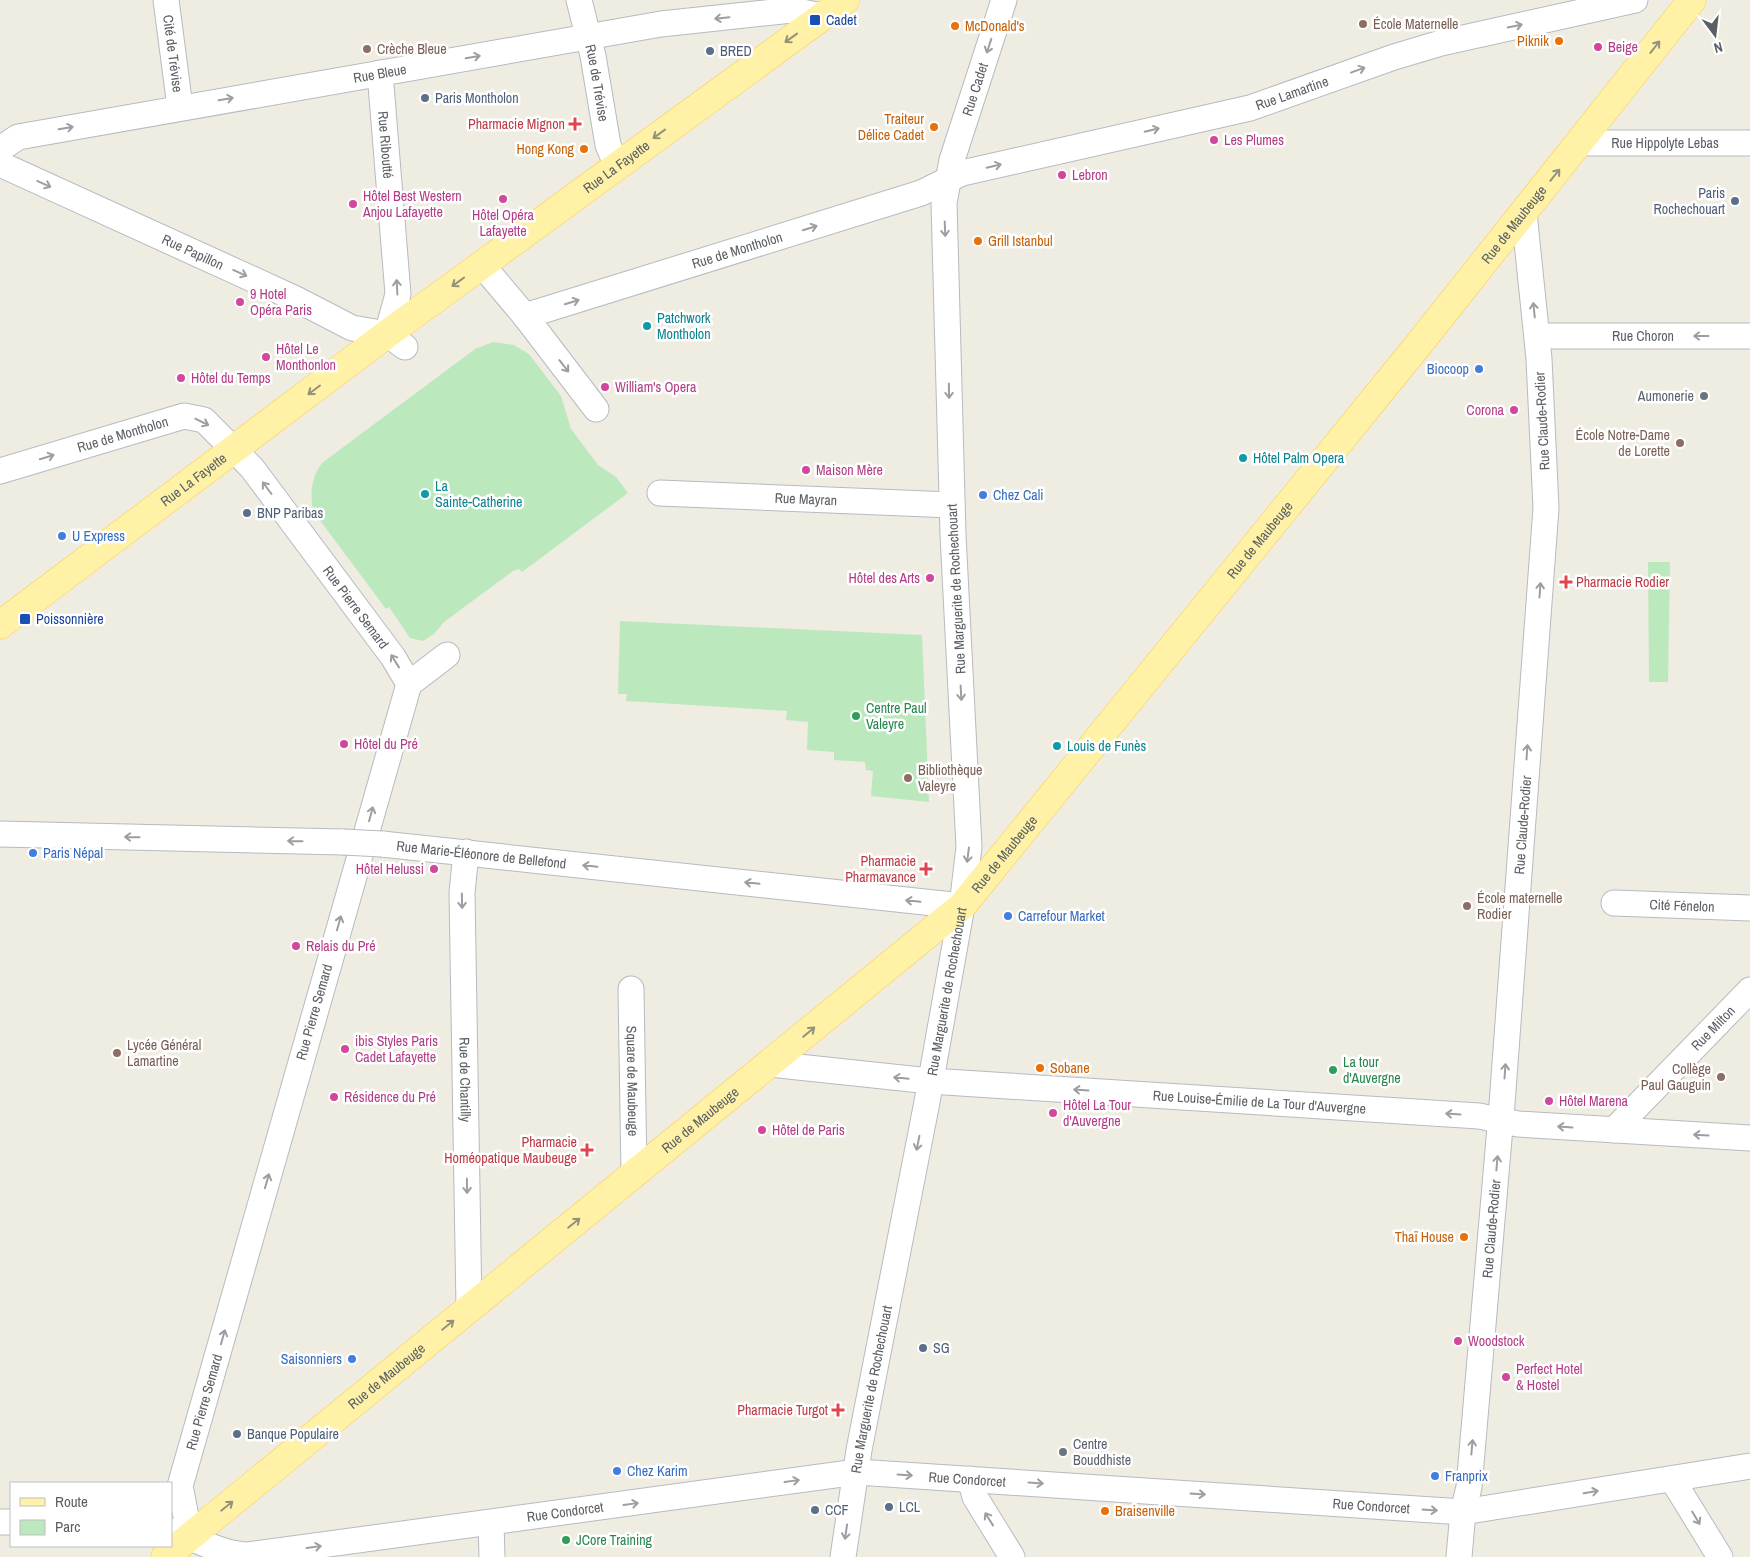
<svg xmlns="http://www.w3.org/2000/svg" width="1750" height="1557" font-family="'Archivo Narrow',sans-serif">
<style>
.green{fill:#bce8bd}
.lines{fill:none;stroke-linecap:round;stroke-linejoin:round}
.minor-casing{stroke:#b7bac0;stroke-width:27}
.major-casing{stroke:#fccd4e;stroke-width:29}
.minor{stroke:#fff;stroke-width:25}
.major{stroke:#fff2a7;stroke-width:28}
.minor-bridge-casing{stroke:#b7bac0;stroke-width:27;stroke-linecap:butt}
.minor-bridge{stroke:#fff;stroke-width:25}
.oneway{stroke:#9c9fa2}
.oneway2{stroke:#94927b}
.transit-dot{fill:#1a4fb4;stroke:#fff;stroke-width:2}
.education-dot{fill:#8d6e63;stroke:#fff;stroke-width:2}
.food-dot{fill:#e8710a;stroke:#fff;stroke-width:2}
.hotel-dot{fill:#d1479c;stroke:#fff;stroke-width:2}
.service-dot{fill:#5c6f8a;stroke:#fff;stroke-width:2}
.health-dot{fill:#e0444e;stroke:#fff;stroke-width:2}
.culture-dot{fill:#0f9aa8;stroke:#fff;stroke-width:2}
.shop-dot{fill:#3f7fe0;stroke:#fff;stroke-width:2}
.worship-dot{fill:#6b7280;stroke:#fff;stroke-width:2}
.leisure-dot{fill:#2e9e5b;stroke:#fff;stroke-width:2}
.labels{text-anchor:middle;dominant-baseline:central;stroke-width:5;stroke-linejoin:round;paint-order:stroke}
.transit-label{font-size:14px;fill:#164399;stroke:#fff;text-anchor:start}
.education-label{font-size:14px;fill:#785e54;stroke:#fff;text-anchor:start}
.food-label{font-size:14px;fill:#c56008;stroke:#fff;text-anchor:start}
.hotel-label{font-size:14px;fill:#b23c85;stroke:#fff;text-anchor:start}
.service-label{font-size:14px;fill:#4e5e75;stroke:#fff;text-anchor:start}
.street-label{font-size:14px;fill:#5a5f64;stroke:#fff}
.health-label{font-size:14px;fill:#be3a42;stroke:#fff;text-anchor:end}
.culture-label{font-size:14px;fill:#0d838f;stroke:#fff;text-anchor:start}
.shop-label{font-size:14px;fill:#366cbe;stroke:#fff;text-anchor:start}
.worship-label{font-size:14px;fill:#5b616d;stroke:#fff;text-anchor:end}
.leisure-label{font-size:14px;fill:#27864d;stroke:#fff;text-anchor:start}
</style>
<rect width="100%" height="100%" fill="#efece2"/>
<path class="green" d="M493,342L514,345L529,354L561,396L571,429L598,465L616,477L628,493L522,572L519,569L513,571L444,622L434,634L423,641L410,638L389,607L386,609L313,511C310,493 311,478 322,463L475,349Z
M1648,562H1670L1668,682H1649Z
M620,621L922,635L929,802L871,796L873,771L866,770L865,762L834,760V752L807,750L808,722L786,720L787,711L626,701L627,694H618Z"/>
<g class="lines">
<defs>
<g id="minor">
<path id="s1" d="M166,0L180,107"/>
<path id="s2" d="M579,0L593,56L608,145L617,166"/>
<path id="s3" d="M380,73L398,294L387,334"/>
<path id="s4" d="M1580,143H1750"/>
<path id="s5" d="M0,149L18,137L661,24L792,10L822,16"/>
<path id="s6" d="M0,164L296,299L352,328L387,334L405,347"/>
<path d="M482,265L525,316L596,409"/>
<path id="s7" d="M525,316L921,193L962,173L1250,108L1394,57L1441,43L1635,0"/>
<path id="s8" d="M1537,336H1750"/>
<path id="s9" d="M0,471L184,416L204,420L252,468L393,657L409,684L180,1486L190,1537"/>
<path id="s10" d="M660,493L952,505"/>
<path d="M409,684L447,655"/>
<path d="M0,834L343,842"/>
<path id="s11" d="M382,844L962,906"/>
<path id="s12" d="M466,852L462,893L469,1308"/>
<path id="s13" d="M1614,903L1750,908"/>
<path id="s14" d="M631,989L634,1175"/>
<path id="s15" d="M770,1064L930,1081L1479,1116L1518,1124L1750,1138"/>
<path id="s16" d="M1614,1130L1750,990"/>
<path d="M970,1479L975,1497L1012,1557"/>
<path d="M1672,1479L1720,1557"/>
<path d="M0,1522H11"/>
<path d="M491,1523L492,1557"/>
<path id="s17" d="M171,1531C198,1539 220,1554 248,1555L857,1472L1463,1512L1750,1466"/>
<path id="s18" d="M843,1557L859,1450L927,1102L962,906L969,847L953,535L944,203L952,160L1004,0"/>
<path id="s19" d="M1459,1557L1463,1512L1469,1487L1502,1104L1546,508L1539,359L1524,213"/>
</g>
<g id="major">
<path id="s20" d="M0,625L387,334L845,0"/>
<path id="s21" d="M165,1557L962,906L1419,344L1692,0"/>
</g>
</defs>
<use href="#minor" class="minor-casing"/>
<use href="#major" class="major-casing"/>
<use href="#minor" class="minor"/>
<use href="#major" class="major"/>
<defs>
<path id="minor-bridge" d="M343,842L382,844"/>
</defs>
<use href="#minor-bridge" class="minor-bridge-casing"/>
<use href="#minor-bridge" class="minor-bridge"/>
</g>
<defs><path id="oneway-shaft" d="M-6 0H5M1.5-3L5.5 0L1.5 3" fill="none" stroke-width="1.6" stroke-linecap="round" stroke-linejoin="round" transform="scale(1.25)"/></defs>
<g class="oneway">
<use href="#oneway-shaft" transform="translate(722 18) rotate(174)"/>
<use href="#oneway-shaft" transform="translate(1515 26) rotate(-12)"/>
<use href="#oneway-shaft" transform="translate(989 46) rotate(108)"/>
<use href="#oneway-shaft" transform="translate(473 57) rotate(-10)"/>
<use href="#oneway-shaft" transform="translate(1358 70) rotate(-20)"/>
<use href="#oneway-shaft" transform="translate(226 99) rotate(-10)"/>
<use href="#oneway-shaft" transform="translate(66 128) rotate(-10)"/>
<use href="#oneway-shaft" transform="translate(1152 130) rotate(-13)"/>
<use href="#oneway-shaft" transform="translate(994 166) rotate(-13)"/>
<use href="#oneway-shaft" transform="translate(44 184) rotate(24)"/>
<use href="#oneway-shaft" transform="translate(810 228) rotate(-17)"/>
<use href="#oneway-shaft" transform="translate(945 229) rotate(88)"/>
<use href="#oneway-shaft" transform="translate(240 273) rotate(24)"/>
<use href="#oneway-shaft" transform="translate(397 287) rotate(-93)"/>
<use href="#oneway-shaft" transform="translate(572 302) rotate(-17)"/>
<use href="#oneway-shaft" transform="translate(1534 310) rotate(-96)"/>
<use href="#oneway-shaft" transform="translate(1701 336) rotate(-180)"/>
<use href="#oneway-shaft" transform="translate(564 366) rotate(52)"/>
<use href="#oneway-shaft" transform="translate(949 391) rotate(89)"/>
<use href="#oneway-shaft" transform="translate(202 422) rotate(26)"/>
<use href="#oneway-shaft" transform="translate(47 457) rotate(-17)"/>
<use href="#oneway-shaft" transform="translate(267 488) rotate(-127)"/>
<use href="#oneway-shaft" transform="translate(1540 590) rotate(-86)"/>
<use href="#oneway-shaft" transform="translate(395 661) rotate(-122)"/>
<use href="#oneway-shaft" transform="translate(961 693) rotate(87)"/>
<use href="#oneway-shaft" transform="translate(1527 752) rotate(-86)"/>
<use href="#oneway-shaft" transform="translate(371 814) rotate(-75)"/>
<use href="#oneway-shaft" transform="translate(132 837) rotate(-179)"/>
<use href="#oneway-shaft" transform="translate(295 841) rotate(-179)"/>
<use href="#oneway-shaft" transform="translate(968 855) rotate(97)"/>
<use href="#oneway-shaft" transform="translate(590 866) rotate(-174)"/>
<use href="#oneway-shaft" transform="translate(752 883) rotate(-174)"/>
<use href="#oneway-shaft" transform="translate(462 901) rotate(89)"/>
<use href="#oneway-shaft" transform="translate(913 901) rotate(-174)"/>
<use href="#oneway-shaft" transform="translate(339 923) rotate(-74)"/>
<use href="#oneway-shaft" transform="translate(1505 1071) rotate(-86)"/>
<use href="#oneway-shaft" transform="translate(901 1078) rotate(-174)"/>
<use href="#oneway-shaft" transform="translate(1081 1090) rotate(-176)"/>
<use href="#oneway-shaft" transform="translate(1453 1114) rotate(-176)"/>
<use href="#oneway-shaft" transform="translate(1565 1127) rotate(-176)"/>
<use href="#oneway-shaft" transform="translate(1701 1135) rotate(-177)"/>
<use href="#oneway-shaft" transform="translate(918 1143) rotate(101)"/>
<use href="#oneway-shaft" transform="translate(1497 1163) rotate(-85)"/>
<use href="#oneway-shaft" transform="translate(267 1181) rotate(-74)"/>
<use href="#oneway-shaft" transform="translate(467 1186) rotate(89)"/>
<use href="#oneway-shaft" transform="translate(223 1337) rotate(-74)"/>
<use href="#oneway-shaft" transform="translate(1472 1447) rotate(-85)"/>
<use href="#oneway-shaft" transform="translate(905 1475) rotate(4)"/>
<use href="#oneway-shaft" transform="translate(792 1481) rotate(-8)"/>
<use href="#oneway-shaft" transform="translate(1036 1483) rotate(4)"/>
<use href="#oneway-shaft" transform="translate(1591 1492) rotate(-9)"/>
<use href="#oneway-shaft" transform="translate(1198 1494) rotate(4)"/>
<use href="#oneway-shaft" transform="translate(631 1504) rotate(-8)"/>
<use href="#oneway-shaft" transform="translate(1430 1510) rotate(4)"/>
<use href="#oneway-shaft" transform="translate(1696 1518) rotate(59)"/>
<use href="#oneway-shaft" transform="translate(989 1519) rotate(-122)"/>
<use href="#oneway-shaft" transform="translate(846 1532) rotate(98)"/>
<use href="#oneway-shaft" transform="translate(314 1547) rotate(-8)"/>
</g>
<g class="oneway2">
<use href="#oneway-shaft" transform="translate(791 38) rotate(144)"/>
<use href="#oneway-shaft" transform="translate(1655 47) rotate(-52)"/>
<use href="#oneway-shaft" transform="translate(659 134) rotate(144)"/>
<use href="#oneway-shaft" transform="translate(1555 175) rotate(-51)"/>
<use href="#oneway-shaft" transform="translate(458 282) rotate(144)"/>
<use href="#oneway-shaft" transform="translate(314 390) rotate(143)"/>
<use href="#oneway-shaft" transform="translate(809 1032) rotate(-40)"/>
<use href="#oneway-shaft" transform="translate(574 1223) rotate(-39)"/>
<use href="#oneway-shaft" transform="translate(448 1325) rotate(-39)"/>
<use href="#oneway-shaft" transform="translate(227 1506) rotate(-39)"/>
</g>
<g class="transit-dot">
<rect x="809" y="14" width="12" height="12" rx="2.5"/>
<rect x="19" y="613" width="12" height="12" rx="2.5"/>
</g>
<g class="education-dot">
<circle cx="1363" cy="24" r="5"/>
<circle cx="367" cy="49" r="5"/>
<circle cx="1680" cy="443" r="5"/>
<circle cx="908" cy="778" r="5"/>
<circle cx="1467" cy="906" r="5"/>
<circle cx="117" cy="1053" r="5"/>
<circle cx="1721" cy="1077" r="5"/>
</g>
<g class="food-dot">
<circle cx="955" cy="26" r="5"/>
<circle cx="1559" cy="41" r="5"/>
<circle cx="934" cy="127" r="5"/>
<circle cx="584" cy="149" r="5"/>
<circle cx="978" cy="241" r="5"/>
<circle cx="1040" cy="1068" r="5"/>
<circle cx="1464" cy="1237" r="5"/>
<circle cx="1105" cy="1511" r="5"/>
</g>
<g class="hotel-dot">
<circle cx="1598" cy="47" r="5"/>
<circle cx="1214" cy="140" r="5"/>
<circle cx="1062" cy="175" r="5"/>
<circle cx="503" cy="199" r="5"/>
<circle cx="353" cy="204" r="5"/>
<circle cx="240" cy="302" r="5"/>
<circle cx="266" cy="357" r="5"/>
<circle cx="181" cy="378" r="5"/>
<circle cx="605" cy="387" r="5"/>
<circle cx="1514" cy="410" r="5"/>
<circle cx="806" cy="470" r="5"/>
<circle cx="930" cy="578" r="5"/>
<circle cx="344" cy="744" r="5"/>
<circle cx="434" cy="869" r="5"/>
<circle cx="296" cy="946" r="5"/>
<circle cx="345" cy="1049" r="5"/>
<circle cx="334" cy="1097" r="5"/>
<circle cx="1549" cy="1101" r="5"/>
<circle cx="1053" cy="1113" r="5"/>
<circle cx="762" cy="1130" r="5"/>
<circle cx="1458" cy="1341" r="5"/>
<circle cx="1506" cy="1377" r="5"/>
</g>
<g class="service-dot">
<circle cx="710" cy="51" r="5"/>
<circle cx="425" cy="98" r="5"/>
<circle cx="1735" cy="201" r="5"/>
<circle cx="247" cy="513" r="5"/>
<circle cx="923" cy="1348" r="5"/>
<circle cx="237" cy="1434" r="5"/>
<circle cx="889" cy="1507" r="5"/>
<circle cx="815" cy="1510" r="5"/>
</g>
<g class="health-dot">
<path d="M572.5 116.5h5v5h5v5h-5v5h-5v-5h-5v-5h5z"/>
<path d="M1563.5 574.5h5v5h5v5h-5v5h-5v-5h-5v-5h5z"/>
<path d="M923.5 861.5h5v5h5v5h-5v5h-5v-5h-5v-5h5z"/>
<path d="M584.5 1142.5h5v5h5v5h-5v5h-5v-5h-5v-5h5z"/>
<path d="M835.5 1402.5h5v5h5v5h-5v5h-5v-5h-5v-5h5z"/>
</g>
<g class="culture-dot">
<circle cx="647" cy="326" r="5"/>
<circle cx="1243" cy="458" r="5"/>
<circle cx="425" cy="494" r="5"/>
<circle cx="1057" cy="746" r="5"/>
</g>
<g class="shop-dot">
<circle cx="1479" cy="369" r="5"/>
<circle cx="983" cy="495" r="5"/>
<circle cx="62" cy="536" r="5"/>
<circle cx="33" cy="853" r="5"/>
<circle cx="1008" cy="916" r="5"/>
<circle cx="352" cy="1359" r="5"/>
<circle cx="617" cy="1471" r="5"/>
<circle cx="1435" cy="1476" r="5"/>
</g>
<g class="worship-dot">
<circle cx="1704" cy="396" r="5"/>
<circle cx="1063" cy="1452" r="5"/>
</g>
<g class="leisure-dot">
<circle cx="856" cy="716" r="5"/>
<circle cx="1333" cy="1070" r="5"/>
<circle cx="566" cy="1540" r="5"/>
</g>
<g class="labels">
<g class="transit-label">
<text x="826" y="20">Cadet</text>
<text x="36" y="619">Poissonnière</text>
</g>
<g class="education-label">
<text x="1373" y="24">École Maternelle</text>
<text x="377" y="49">Crèche Bleue</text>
<text x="1670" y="435" text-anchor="end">École Notre-Dame<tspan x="1670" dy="16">de Lorette</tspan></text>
<text x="918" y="770">Bibliothèque<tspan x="918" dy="16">Valeyre</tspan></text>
<text x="1477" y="898">École maternelle<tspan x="1477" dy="16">Rodier</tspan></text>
<text x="127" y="1045">Lycée Général<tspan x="127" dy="16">Lamartine</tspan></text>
<text x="1711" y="1069" text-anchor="end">Collège<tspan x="1711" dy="16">Paul Gauguin</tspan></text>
</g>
<g class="food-label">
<text x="965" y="26">McDonald's</text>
<text x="1549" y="41" text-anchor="end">Piknik</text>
<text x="924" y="119" text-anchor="end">Traiteur<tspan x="924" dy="16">Délice Cadet</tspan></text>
<text x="574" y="149" text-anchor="end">Hong Kong</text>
<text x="988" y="241">Grill Istanbul</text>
<text x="1050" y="1068">Sobane</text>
<text x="1454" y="1237" text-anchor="end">Thaï House</text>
<text x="1115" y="1511">Braisenville</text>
</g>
<g class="hotel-label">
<text x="1608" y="47">Beige</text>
<text x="1224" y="140">Les Plumes</text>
<text x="1072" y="175">Lebron</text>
<text x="363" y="196">Hôtel Best Western<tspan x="363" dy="16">Anjou Lafayette</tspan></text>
<text x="503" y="215" text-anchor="middle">Hôtel Opéra<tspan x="503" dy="16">Lafayette</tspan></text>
<text x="250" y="294">9 Hotel<tspan x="250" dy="16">Opéra Paris</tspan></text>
<text x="276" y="349">Hôtel Le<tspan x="276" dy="16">Monthonlon</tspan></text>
<text x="191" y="378">Hôtel du Temps</text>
<text x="615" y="387">William's Opera</text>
<text x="1504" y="410" text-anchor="end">Corona</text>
<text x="816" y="470">Maison Mère</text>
<text x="920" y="578" text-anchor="end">Hôtel des Arts</text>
<text x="354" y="744">Hôtel du Pré</text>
<text x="424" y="869" text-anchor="end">Hôtel Helussi</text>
<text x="306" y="946">Relais du Pré</text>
<text x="355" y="1041">ibis Styles Paris<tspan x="355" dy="16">Cadet Lafayette</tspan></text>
<text x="344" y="1097">Résidence du Pré</text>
<text x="1559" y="1101">Hôtel Marena</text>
<text x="1063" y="1105">Hôtel La Tour<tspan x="1063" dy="16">d'Auvergne</tspan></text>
<text x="772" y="1130">Hôtel de Paris</text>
<text x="1468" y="1341">Woodstock</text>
<text x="1516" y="1369">Perfect Hotel<tspan x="1516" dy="16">&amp; Hostel</tspan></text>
</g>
<g class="service-label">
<text x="720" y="51">BRED</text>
<text x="435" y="98">Paris Montholon</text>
<text x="1725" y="193" text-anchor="end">Paris<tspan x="1725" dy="16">Rochechouart</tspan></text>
<text x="257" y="513">BNP Paribas</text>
<text x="933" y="1348">SG</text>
<text x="247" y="1434">Banque Populaire</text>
<text x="899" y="1507">LCL</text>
<text x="825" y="1510">CCF</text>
</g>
<g class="street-label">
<text stroke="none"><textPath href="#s1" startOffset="54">Cité de Trévise</textPath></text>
<text stroke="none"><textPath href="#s5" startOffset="389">Rue Bleue</textPath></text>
<text stroke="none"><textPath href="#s2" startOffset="85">Rue de Trévise</textPath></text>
<text stroke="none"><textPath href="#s18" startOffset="1484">Rue Cadet</textPath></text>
<text stroke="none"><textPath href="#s7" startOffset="800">Rue Lamartine</textPath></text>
<text stroke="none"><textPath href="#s4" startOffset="85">Rue Hippolyte Lebas</textPath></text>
<text stroke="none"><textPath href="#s3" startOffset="72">Rue Riboutté</textPath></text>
<text stroke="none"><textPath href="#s20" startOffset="768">Rue La Fayette</textPath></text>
<text stroke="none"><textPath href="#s21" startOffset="1906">Rue de Maubeuge</textPath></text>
<text stroke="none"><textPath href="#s7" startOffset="222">Rue de Montholon</textPath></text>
<text stroke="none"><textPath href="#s6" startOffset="212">Rue Papillon</textPath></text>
<text stroke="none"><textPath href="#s8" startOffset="106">Rue Choron</textPath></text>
<text transform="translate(1542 421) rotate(-93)">Rue Claude-Rodier</text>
<text stroke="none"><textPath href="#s9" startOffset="128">Rue de Montholon</textPath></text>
<text stroke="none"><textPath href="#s20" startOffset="242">Rue La Fayette</textPath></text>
<text stroke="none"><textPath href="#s10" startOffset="146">Rue Mayran</textPath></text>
<text stroke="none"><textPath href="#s21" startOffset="1501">Rue de Maubeuge</textPath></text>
<text transform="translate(956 589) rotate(-93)">Rue Marguerite de Rochechouart</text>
<text stroke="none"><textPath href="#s9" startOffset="454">Rue Pierre Semard</textPath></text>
<text stroke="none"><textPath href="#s19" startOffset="735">Rue Claude-Rodier</textPath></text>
<text stroke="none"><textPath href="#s21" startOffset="1096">Rue de Maubeuge</textPath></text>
<text stroke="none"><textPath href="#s11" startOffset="100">Rue Marie-Éléonore de Bellefond</textPath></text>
<text stroke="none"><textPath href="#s13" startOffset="68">Cité Fénelon</textPath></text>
<text stroke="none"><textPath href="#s18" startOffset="575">Rue Marguerite de Rochechouart</textPath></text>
<text transform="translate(314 1012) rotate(-74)">Rue Pierre Semard</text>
<text stroke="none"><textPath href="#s16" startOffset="142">Rue Milton</textPath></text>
<text stroke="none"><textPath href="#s12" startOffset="228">Rue de Chantilly</textPath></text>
<text stroke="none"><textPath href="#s14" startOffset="92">Square de Maubeuge</textPath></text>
<text stroke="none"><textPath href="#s15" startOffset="491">Rue Louise-Émilie de La Tour d'Auvergne</textPath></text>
<text stroke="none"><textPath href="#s21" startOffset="691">Rue de Maubeuge</textPath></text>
<text stroke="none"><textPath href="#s19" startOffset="330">Rue Claude-Rodier</textPath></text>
<text stroke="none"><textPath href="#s21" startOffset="286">Rue de Maubeuge</textPath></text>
<text stroke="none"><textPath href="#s18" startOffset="170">Rue Marguerite de Rochechouart</textPath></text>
<text transform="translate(204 1402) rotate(-74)">Rue Pierre Semard</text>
<text stroke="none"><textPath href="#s17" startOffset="806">Rue Condorcet</textPath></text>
<text stroke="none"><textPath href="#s17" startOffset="1211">Rue Condorcet</textPath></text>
<text stroke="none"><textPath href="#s17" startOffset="401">Rue Condorcet</textPath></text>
</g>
<g class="health-label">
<text x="565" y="124">Pharmacie Mignon</text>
<text x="1576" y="582" text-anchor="start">Pharmacie Rodier</text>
<text x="916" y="861">Pharmacie<tspan x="916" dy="16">Pharmavance</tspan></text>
<text x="577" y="1142">Pharmacie<tspan x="577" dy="16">Homéopatique Maubeuge</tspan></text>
<text x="828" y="1410">Pharmacie Turgot</text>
</g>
<g class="culture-label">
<text x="657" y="318">Patchwork<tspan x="657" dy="16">Montholon</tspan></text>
<text x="1253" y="458">Hôtel Palm Opera</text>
<text x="435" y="486">La<tspan x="435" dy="16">Sainte-Catherine</tspan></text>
<text x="1067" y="746">Louis de Funès</text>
</g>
<g class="shop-label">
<text x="1469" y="369" text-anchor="end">Biocoop</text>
<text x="993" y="495">Chez Cali</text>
<text x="72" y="536">U Express</text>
<text x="43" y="853">Paris Népal</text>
<text x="1018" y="916">Carrefour Market</text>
<text x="342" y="1359" text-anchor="end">Saisonniers</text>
<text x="627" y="1471">Chez Karim</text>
<text x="1445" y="1476">Franprix</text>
</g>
<g class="worship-label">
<text x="1694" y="396">Aumonerie</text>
<text x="1073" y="1444" text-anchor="start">Centre<tspan x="1073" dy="16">Bouddhiste</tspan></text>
</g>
<g class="leisure-label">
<text x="866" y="708">Centre Paul<tspan x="866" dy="16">Valeyre</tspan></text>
<text x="1343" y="1062">La tour<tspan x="1343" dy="16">d'Auvergne</tspan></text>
<text x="576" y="1540">JCore Training</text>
</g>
</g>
<rect x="10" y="1482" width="162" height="65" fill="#ffffff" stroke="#bdbfc1"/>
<rect x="20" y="1498" width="25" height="8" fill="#fff2a7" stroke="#bdbfc1"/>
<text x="55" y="1507" font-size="15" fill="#5a5f64">Route</text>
<rect x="20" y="1520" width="25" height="15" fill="#bce8bd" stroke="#bdbfc1"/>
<text x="55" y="1532" font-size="15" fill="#5a5f64">Parc</text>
<g transform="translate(1715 35) rotate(165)" stroke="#ffffff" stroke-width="4" paint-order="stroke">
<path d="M0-4L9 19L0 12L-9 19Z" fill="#5a5f64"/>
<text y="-8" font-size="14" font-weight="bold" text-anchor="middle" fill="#5a5f64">N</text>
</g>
</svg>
